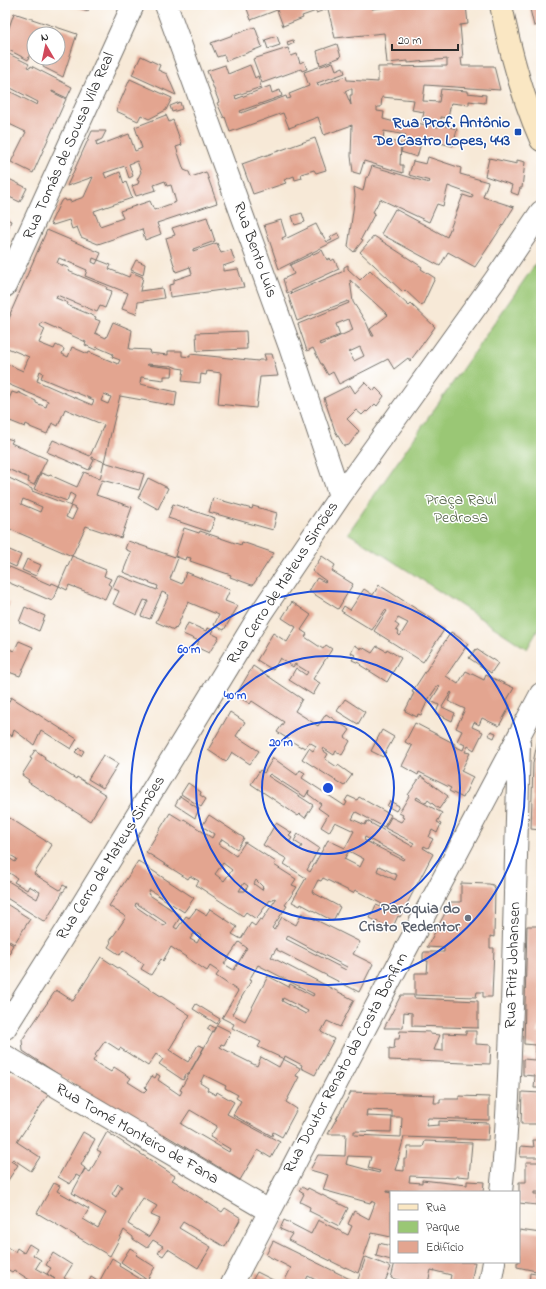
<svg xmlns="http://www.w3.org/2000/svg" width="546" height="1289" font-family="'Indie Flower',sans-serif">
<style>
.green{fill:#9ac775;stroke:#627950}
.building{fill:#e3a590;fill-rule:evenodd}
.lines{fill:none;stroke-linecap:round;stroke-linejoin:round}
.minor-casing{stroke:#726e67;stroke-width:24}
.secondary-casing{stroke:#726e67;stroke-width:24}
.minor{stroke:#fff;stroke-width:22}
.secondary{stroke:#fae7c3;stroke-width:22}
.ring{fill:none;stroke:#1d4ed8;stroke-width:2}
.transit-dot{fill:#1a4fb4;stroke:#fff;stroke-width:1.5}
.worship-dot{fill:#6b7280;stroke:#fff;stroke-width:1.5}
.labels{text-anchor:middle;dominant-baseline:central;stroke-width:3;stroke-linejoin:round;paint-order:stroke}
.transit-label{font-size:16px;font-weight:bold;fill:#164399;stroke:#fff;text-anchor:end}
.street-label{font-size:16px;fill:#2b2b2b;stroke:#fff}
.park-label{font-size:16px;fill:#526245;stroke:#fff}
.worship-label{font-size:16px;font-weight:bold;fill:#5b616d;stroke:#fff;text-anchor:end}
.centre{fill:#1d4ed8;stroke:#fff;stroke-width:2}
.ring-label{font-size:12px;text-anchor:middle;font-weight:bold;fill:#1d4ed8;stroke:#fff;stroke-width:3;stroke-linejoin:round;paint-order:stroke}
</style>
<rect width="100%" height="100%" fill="#fff"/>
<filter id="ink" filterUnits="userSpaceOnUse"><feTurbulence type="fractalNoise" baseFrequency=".025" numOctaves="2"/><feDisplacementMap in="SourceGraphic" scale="8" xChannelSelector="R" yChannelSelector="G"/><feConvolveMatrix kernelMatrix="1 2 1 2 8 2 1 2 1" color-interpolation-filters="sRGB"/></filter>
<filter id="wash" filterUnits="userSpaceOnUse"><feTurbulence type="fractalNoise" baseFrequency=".012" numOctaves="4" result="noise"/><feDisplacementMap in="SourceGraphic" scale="16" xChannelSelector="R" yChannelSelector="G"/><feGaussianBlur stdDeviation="0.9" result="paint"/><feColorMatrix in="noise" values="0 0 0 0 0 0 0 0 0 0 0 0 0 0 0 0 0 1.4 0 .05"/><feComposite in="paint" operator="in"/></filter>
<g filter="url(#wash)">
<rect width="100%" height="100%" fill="#f7e9d7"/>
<path class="green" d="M541,256V624L527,649L413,574L348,533Z"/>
<g id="blocks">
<path class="building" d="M70,5H90L88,11Z
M249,5H325L327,9L316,13V11L302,16L303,18L283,26L277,10L251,20L246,6Z
M327,5H344L345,6L372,5V9L398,6V5H466L468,24L460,25L463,58H461L462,66H494L500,90L425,85L423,101L439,102L441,89L467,91V93L486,95L485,103L469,101V105L451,103L448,118L441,117V122H442V125L457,129L453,146L422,139L417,157L401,152L406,135L384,131L383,140L401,143L400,165H403V173L364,161L360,174L353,172L351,156L352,125L324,135L318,117L289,128L283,113L230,132L225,117L224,118L217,103L219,102L207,71L225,65L228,74L250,65L255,78L258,76L261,87L235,96L236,99L270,86L272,93L280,90L282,96L240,111L241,113L286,96L287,99L291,98L289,94L309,86L304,72L333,62L336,70L343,67L345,73L317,83L318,86L346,76L347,80L378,82V67L447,66V59L408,63V61L387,63L384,33L335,38ZM349,89H352V95H350L351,105L345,91ZM382,97L414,100L412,110L424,112L422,121L439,125L438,127L416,123L414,127L383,119L384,112L377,111V107H381Z
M529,5H541V25L534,26Z
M14,13L77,34L63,77L43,67L46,58H58V34H34V55L30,53L28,60L5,48L7,44H5V39Z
M255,27L262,47L226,61L224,55L217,57L211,43Z
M277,36L280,45L268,49L265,40Z
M293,40L294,43L288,46L287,42Z
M337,44L341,57L320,65L317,51Z
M288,48L291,56L297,54L300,63L304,61L307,69L302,71L301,69L262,83L253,59Z
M5,52L29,64L27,67L30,68L31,66L72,87L67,98L52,91V92L66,99L33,173L11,162L26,132L5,122V89L37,105L38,102L5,85V77L9,69L5,67Z
M141,56L160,65L158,70L167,74L176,95L132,75Z
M130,79L172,98L166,110L149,119L141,115L138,121L116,111Z
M180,102L182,109L172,112L170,106Z
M166,115L169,122L173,120L182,145L176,147L184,170L189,172L191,177L206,172L217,203L157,223L161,234L145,240L142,229L98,244L81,237L77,227L72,229L69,220L53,225L50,224L61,201L65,199L66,201L70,200V202L84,197L93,177L67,186L92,131H106L102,139L96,142L97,146L129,134L135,151L142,148L135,127ZM137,161L141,172L137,180L139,181L138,184L132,186L136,196L156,190L154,185L165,181L167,186L171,185L176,202L154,210L150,201L120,211L123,218L100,226L94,211L132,198L126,182L124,184L120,172L106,178L104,173L125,166L129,178L133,176L129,164Z
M315,138L326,170L316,173L314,170L301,174L302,178L295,180L294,176L284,180L286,183L253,194L242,164Z
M428,157L461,168L460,174L488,182L483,197L514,207L501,228L475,267L448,252L440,266L381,234L395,209L447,237L463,195L472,198L473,195L448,186L443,206L437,204L429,222L380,199L373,212L375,213L361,239L363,240L354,252L348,247L355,196L354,187L363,191L366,177H368L372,166L429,183L430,181L409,175L413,161L426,164Z
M489,158L517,164V160L525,162L522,188H520L518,195L510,192L512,185L485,176Z
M5,177L27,188L20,202L5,195L7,190H5Z
M302,213L305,222L295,225L292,216Z
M207,217L215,241L193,249V251L217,243L221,253L231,250L235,262L223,266V271L238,269L244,287L170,297L169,285L174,284V280L192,274L190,267L176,272L166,238L175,235L172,228Z
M5,218L11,221L5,236Z
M281,220L286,236L282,238L283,240L316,224L321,234H322L327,242L332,240L330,237L338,233L341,238L279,269L264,225Z
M47,230L101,253L98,260L93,258L92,262L96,264L98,260L111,265L109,269L129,277L131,272L143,277L140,291L162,288L164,298L138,302L136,314L122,309L128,293L85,276L87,270L59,258L57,263L69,268L68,271L107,287L106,289L112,291L105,308L100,306L97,312L57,295L56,298L68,303L67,305L96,317L95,319L100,321L95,333L106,338L113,322L132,330L129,349L150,350L149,353L168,355V351H182V356L190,357V354L258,361L259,360H266L264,354H272L278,376L260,377L256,408L218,404L221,373L207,371L206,375L201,374L200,383L182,381L184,369L177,368L170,365V366L147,364V365L173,368L172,376H164V380L141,377L140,384L177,392L175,406L120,396L104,462L92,457V459L94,460L89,470L47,452L53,440L90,456L104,425L65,409L58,426L52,423L47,434L30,427V426L26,424L25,427L5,419V408L12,392L18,394V392L36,401V403L46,407L48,401L5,383V363L23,371L29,357L5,347V328L11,314H10ZM42,322L86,342L85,345L96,350L97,347L113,354L112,357L120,360L118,364L89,352L88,354L72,347L68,357L62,354L64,349L56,345L54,349L39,343L45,329L40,326ZM40,371L43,373L41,378L94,400L92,405L37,381ZM104,394L111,397L108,404L101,401Z
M374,236L422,267L421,269L435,278L422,306L405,290L403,292L360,252Z
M322,250L327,260L330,258L331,261L334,259L339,269L287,293L283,279L294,274L290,265Z
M136,260L145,264L143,275L131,270Z
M348,265V269L360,280L370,270L409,306L411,304L435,327L410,361L408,358L394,369L388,359L339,384L333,372L328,375L322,364H321L313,348L307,351L298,324L349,303L348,301L297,321L288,295L344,271V267ZM350,280L388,315L370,329L374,336H372L367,324L353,302ZM349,319L353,330L320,345L319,343L340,335L336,324ZM360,347L364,356L354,361L349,352Z
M246,331L247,349L197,351L196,333Z
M365,382L374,391L376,388L384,396L377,406L375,404L367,412L366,411L362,415L356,410L347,419L359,431L349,445L344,446L335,431L324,398L350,385L355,393Z
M6,438L13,440L11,443L47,459L34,485L28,482L29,478L5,468V441Z
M104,462L144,474L139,490L102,480L96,495L132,507L121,538L86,526L72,556L106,570L104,576L111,579L108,584L111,586L105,599L69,585L67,590L59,586L52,601L5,581V565L51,585L52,583L59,586L72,556L5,527V476L32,489V491L71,506L75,496L70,493L67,501L34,489L41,473L49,476L50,475L77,487L84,472L100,479ZM23,499L42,507L40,512L21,504ZM71,506L77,509L72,520L66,517Z
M148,478L168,488L158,509L138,498Z
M213,498L252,509L253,506L277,513L273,530L209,512Z
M173,504L215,518L210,532L168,518Z
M184,528L199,533L200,531L241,545L242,542L274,553L253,585H252L230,577L231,575L190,561L191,558L186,557L185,560L175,556Z
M128,541L178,558L170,579L182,584L186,572L230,590L225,601L238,606L224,630L214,625L219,615L188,602L176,629L175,628L174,630L156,622L169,595L162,592L150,619L141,616L148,601L144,600L137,615L113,604L119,591L112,588L118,575L157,590L158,586L123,572L131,552L125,549Z
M5,548L21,555L16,567L5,562Z
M322,556L335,565L332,571L353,584L338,609L309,591L317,578L325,582L326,581L312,571Z
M27,559L41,565L36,576L22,570Z
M379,585L435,621L434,623L444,630L423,662L374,631L387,611L385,610L372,630L341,611L344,606L350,610L364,589L373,595ZM398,618L408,623L400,636L398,634L399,632L396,630L399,626L395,623Z
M5,601L10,603L5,615Z
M292,602L311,615L301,630L307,634L305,637L323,649L326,645L332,649L313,679L320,683L313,695L289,680L296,668L306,675L308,672L295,664L293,667L280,658L273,670L257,660L273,633L287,642L296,627L282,618Z
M25,607L45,616L39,631L19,622Z
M188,623L206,631L207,628L213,630L211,633L219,637L209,653L196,647L199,641L183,634Z
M451,632L468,644L446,676L458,684L466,671L484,680L486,675L514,688L507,700L510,706L499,726L482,718L479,725L474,722L472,727L483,732L474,750L468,746L465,752L470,753L461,771L473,777L463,798L449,791L451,788L419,772L418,775L402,766L412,746L405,742L415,723L455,744L454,746L463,750L465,745L457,741L462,731L456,728L465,709L448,701L452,693L451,692L442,707L455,713L452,721L436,713L439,705L431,701L440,686L438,685L428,700L421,715L418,714L417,717L405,711L414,693L412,692Z
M19,641L33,647L20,676L6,671L9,665L5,663V660L9,649L14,651Z
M355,645L361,649L362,647L372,653L377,646L386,651L387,649L401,658L387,682L360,665L361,664L352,660L355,655L351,653Z
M476,649L498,663L491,673L469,658Z
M253,666L302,699L295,711L306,718L318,726L326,714L350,730L345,737L350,741L342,755L336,751L334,755L323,748L322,750L328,754L325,759L337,767L338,765L352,775L344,786L302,759L309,748L313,751L316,746L309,742L305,748L301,746V747L277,732L284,722L252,701L250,704L236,695Z
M11,697L77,739L71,749L41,730L34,745L14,730L12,736L9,734L5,742V715L8,707L7,706Z
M345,699L365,712L358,724L337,711Z
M230,712L245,722L236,736L259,751L250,764L232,752L226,762L208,750Z
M540,729L541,830L531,829L533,763Z
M382,730L394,737L383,757L371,751Z
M491,731L496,733L494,738L488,735Z
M79,748L84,751L81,756L75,752Z
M35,750L45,757L44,759L76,779L77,777L106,795L90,821L28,782L29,780L22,775L32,759L30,758Z
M103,755L118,764L103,788L88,779Z
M273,758L297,775L300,770L305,773L302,778L345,806L347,802L345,801L348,796L357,800L359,797L391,815L384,827L356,812L352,819L365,825L367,821L412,846L414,843L385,828L391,817L401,822L404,818L402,817L403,815L399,813L409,796L408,795L421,776L448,796L439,809L428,800L426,803L417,797L416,799L442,813L437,822L441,824L437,833L432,830L429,837L433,839L428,848L424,846L423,848L433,854L400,917L398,916L392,929L370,918L376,905L381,907L382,904L355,890L353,893L323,878L321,881L318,880L312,892L340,907L333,921L301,904L300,906L292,902L306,878L284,864L287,859L263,845L276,823L292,833L289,836L292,838L289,842L300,849L302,846L294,841L298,834L319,848L307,870L310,872L328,840L345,848L354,831L335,822L329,832L321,827L328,815L318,808L321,804L308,794L309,790L305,797L270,774L268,776L313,805L305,818L300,814L298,816L251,784L260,770L264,773ZM365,837L380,845L404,858L403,860L364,840ZM349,851L364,859L360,867L344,859ZM379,866L397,875L395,880L377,871Z
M188,783L201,792L200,795L206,799L201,807L181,794Z
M180,796L199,809L195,818L175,805Z
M390,801L399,806L396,811L387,806Z
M170,813L183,821L184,819L212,838L214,834L202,826L209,815L244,838L237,849L222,839L219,844L236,856L245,842L276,862L274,865L296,879L292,885L297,887L285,905L287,906L272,928L274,930L282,917L296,925L302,913L360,942L353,954L373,964L359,992L277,950V948L271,957L354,1000L340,1027L327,1021L321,1032L334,1039L315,1075L301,1068L302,1065L285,1056L284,1059L258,1047L261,1042L232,1028L234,1024L222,1018L238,991L216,976L219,972L210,966L207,971L171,947L163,961L161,959L151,975L141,969L144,964L123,950L120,955L108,947L111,942L110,941L126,917L109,906L138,861L194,898L184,912L150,890L148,894L181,916L174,927L177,929L186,916L189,918L196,909L206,915L210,909L237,927L232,934L241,939L251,923L255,926L260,919L262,920L276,899L274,898L272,901L270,900L256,919L246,912L243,916L196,885L199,881L190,876L188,879L146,852ZM223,863L232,870L224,881L215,874ZM256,880L263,887L262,890L254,884ZM244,883L248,886L245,891H239ZM136,903L166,923L164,926L135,906ZM195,932L201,936L197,943L190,939ZM288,936L314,950L347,967L346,970L286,939ZM239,942L247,948L234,970L224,964ZM258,965L314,994L313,996L290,984L289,987L268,976L245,1021L232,1014L251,981L249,980ZM283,998L308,1011L306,1014L282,1001Z
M5,815L52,845L34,874L60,890L63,885L67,887L63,892L62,891V894L45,922L5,897V879L37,899L40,892L29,886L27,890L14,882L17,878L5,870V855L15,862L17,859L5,852Z
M461,883L489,884L493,885L495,888L494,937L490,936V948H494L492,997H483V992H477L476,997L415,995V973H427L428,961L423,960V954L424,952H444V948L427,947L451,902H461Z
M5,903L30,919L14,944L5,938Z
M527,926H541V1028L538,1027L537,1033H541V1088H534L535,1076L523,1075V1059L535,1060L536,1045L524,1044Z
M5,940L13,945L10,950L11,951L5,961Z
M101,957L190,1015L169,1050L188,1062L198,1045L204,1047L188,1075L186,1074L183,1080L159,1064L163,1059L156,1054L148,1066L120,1048L119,1050L105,1041L95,1055L96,1056L93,1061L111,1072L114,1067L131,1078L128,1082L144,1092L147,1089L145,1087L152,1076L155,1078L157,1074L160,1076L158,1080L180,1095L182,1091L180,1090L217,1025L231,1032L224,1045L221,1044L220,1047L235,1055L257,1066L261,1057L279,1067L283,1059L300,1068L296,1076L299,1077L286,1102L297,1109L282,1137L273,1132L272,1136L233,1115L241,1101L236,1098L238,1095L225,1088L226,1086L204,1075L200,1083L208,1088L207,1090L216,1095L217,1092L234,1102L227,1114L280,1142L271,1158L258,1150L240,1180L165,1135L161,1142L23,1051L22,1040L56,990L73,1001ZM190,1110L217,1126L210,1137L230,1149L229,1152L181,1124Z
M401,995H414V998L478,1001V1028L412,1026V1013L404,1012L403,1028H384Z
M196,1004L220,1019L217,1024L193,1009Z
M210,1025L215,1028L212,1032L207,1029Z
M400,1031L430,1032V1034L440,1035L434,1050L443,1051V1033L466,1034V1031H476V1044L491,1045L490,1064L389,1060V1048L394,1049L395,1039H399Z
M13,1073L48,1095L17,1142L40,1157L31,1171L13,1159L11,1161L18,1165L5,1185V1074Z
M351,1092L435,1095L434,1103H440V1099H459V1096L489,1097V1120L428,1118L426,1126L439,1125V1121L489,1123L488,1140L404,1137L398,1159L399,1158L395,1170L404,1171V1159H407L408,1147H423L425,1141L472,1143L469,1177L456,1176V1178L410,1176L409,1182L422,1183V1180L467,1185V1181L484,1182L483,1192H401L387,1191V1192L391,1193V1237L372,1233L358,1273L345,1267V1268L288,1240L292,1234L280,1229L284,1220L311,1234L318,1220L348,1235L352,1226L348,1224L354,1211L369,1219L375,1203L371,1201L370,1203L323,1190L328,1175L310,1170L318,1155L345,1156L346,1134H328ZM367,1110L392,1111V1117L366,1116ZM392,1117H402L401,1137L354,1135V1131L391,1132ZM348,1156L371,1157L368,1168L380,1171L379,1173L346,1164Z
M522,1092L541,1093V1124H521Z
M83,1132L95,1139L81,1165L85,1168L80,1177L76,1175L70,1184L58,1177Z
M107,1132L175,1176L172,1180L174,1181L222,1212L225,1208L241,1218L225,1247L183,1222L179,1228L211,1247L198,1268L168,1249L163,1256L158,1253L163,1246L153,1240L147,1248L133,1239V1237L124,1230L110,1256L37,1213L54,1183L60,1186L57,1191L89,1209L83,1219L98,1228L106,1213L72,1193L85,1169L90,1172L101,1152L97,1150ZM118,1184L122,1186L116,1197L112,1194ZM143,1198L157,1206L151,1215L160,1219L149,1237L128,1224Z
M533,1140H541V1157H520L521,1146L534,1147Z
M526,1162H541V1192H534V1194H538L537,1205L519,1203V1182H526Z
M302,1187L307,1190L308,1188L348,1208L339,1226L309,1211L310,1207L300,1202L304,1194L299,1191Z
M519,1230L541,1233V1272L517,1267V1262H519Z
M273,1241L354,1281L353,1284H323L308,1276L304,1284H283L291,1268L266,1255Z
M379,1243L391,1246V1260L376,1256Z
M29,1244L37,1249L33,1255L41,1260L36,1268L55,1279L47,1274L51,1268L46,1265L53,1253L72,1265L64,1278L75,1284H36L14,1270L12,1272L5,1268V1246L15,1252L17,1248L24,1253Z
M130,1248L138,1253L136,1255L155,1267L147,1280L121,1262Z
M366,1257L391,1267L384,1284H363L357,1282Z
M112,1258L120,1263L119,1266L142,1280L143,1279L151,1284H88L91,1277L99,1282Z
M395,1262H475L471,1284H449L451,1275L431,1270L428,1283L422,1282V1284H413L391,1278Z
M257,1272L275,1281L274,1284H250Z
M530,1273L541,1275V1284H529Z"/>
</g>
</g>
<g filter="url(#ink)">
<use href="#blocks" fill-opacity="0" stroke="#726e67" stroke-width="1"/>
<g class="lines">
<defs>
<path id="minor" d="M166,5L290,347L340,496
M5,286L133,5
M5,1028L67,930L261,613L340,496L495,280L541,212
M5,1056L269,1211
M501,1192C508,1130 509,1069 512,1007C515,919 517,831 519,743
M232,1284L403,955L541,694
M490,1284L494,1262"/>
<path id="secondary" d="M501,5C510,51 522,97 541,140"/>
</defs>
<use href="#minor" class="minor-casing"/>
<use href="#secondary" class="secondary-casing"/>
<use href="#minor" class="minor"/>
<use href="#secondary" class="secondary"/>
</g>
</g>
<g class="ring">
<circle cx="328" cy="788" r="66"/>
<circle cx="328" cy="788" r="132"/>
<circle cx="328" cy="788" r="197"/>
</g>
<rect class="transit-dot" x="514" y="128" width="8" height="8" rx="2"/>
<circle class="worship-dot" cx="468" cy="918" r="4"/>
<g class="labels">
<g class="transit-label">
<text x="510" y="123">Rua Prof. Antônio<tspan x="510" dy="18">De Castro Lopes, 443</tspan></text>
</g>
<g class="street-label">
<text transform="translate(69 146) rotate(-66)">Rua Tomás de Sousa Vila Real</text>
<text transform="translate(255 250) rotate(70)">Rua Bento Luís</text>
<text transform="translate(283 583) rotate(-57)">Rua Cerro de Mateus Simões</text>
<text transform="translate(111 858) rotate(-58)">Rua Cerro de Mateus Simões</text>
<text transform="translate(513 965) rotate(-88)">Rua Fritz Johansen</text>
<text transform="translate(346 1063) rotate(-62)">Rua Doutor Renato da Costa Bonfim</text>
<text transform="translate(137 1134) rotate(30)">Rua Tomé Monteiro de Fana</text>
</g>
<g class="park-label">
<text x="461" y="500">Praça Raul<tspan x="461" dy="18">Pedrosa</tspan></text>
</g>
<g class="worship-label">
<text x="460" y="909">Paróquia do<tspan x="460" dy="18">Cristo Redentor</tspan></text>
</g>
</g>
<circle cx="328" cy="788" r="6" class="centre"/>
<g class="ring-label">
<text x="189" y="653">60 m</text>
<text x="235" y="699">40 m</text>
<text x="281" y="746">20 m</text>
</g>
<rect width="546" height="1289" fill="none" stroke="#fff" stroke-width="20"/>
<rect x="390" y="1191" width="130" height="72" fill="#ffffff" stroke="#aaaaaa"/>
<rect x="398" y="1204" width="20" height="6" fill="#fae7c3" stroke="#aaaaaa"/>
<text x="426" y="1211" font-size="12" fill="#2b2b2b">Rua</text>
<rect x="398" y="1221" width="20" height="12" fill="#9ac775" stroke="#aaaaaa"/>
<text x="426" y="1231" font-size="12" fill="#2b2b2b">Parque</text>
<rect x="398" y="1241" width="20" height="12" fill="#e3a590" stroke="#aaaaaa"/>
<text x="426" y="1251" font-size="12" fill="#2b2b2b">Edifício</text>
<g transform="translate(46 46) rotate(351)"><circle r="19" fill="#ffffff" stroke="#aaaaaa"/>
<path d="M0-3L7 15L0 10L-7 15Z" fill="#d1495b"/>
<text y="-6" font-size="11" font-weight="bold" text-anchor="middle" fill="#2b2b2b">N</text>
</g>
<path d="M392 44v6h66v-6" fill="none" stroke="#2b2b2b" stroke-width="2"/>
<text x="398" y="44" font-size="12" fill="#2b2b2b" stroke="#ffffff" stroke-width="3" paint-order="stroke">20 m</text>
</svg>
